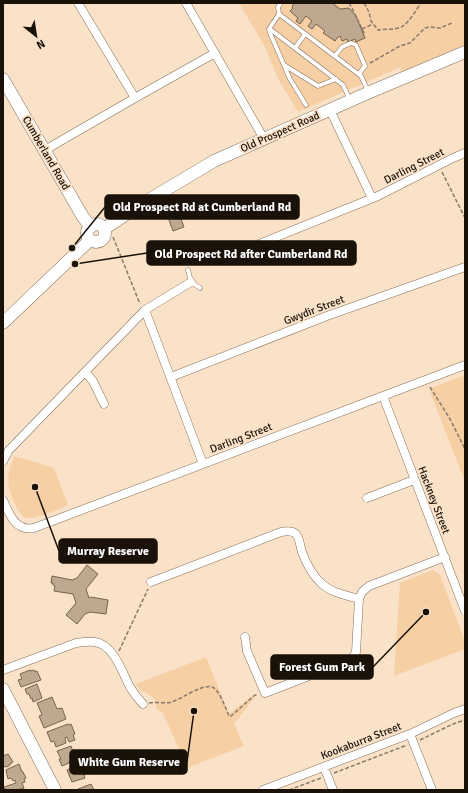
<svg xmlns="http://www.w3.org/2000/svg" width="468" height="793" font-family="Signika,sans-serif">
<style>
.green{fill:#f6cfa5}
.building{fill:#bfa890;stroke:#78634d}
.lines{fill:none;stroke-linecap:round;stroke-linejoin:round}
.lane-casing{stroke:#836e58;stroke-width:5}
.street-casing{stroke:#836e58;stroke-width:9}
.secondary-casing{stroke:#836e58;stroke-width:13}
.path{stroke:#897969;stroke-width:1.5;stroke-dasharray:4 2;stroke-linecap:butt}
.lane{stroke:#fff;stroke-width:4}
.street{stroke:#fff;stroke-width:8}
.secondary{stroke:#fff;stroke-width:12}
.labels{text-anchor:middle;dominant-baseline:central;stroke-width:4;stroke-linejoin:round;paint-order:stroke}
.street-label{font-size:11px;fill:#1a1209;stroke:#fae2c9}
.leader{fill:none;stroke:#1a1209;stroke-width:1.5}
.callout-dot{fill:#1a1209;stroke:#fae2c9;stroke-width:1.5}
.callout{fill:#1a1209;stroke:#1a1209;stroke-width:1.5}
.callout-label{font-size:12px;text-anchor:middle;font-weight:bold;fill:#fff}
</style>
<rect width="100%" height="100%" fill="#fae2c9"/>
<path class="green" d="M239,3H465V45L400,73L401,67L298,112L278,79L265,47Z
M465,375V482L429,389Z
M15,456L54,468L68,505C59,509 38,519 29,518C22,518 19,512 16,506C7,488 5,474 15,456Z
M433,570L440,575L465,641V649L394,676L400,583Z
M206,657L229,714L253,695L254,698L234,724L244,746L187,768L163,713L156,709C158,691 142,697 136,684Z"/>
<path class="building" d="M294,3H332L340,9L349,8L356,16L365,38L356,42L355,39L348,42L347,39L342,41L340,36L337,38L335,41L323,33L325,31L316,24L312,29L308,26L312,21L306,16L300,24L296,21L298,18L290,11L293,8L292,7Z
M177,208L184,227L173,231L166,212Z
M87,565L98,574L86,589L89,598L91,597L108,600L106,614L90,612L85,614L77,624L66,615L76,603L73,594L54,591L55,586L53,585V583H51L52,576L72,580L77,578Z
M30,670V671L34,670L35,672L37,671L41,680L21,687L18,680L22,679L20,674Z
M37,684L42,698L33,702L32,698L31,699L29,694H27L25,689Z
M52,697L57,709L62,708L66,719L44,728L39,716L42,715L37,703Z
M68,724L69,725L71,724L75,734L73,735L75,740L69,742L67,737L65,738L66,743L56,747L54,741L51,742L47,732Z
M71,746L75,758L69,761V763L62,766L59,759H61L57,751Z
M8,754L13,762L10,764V765L7,767L6,766L3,768V756Z
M19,764L22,772H23L26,778L24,779L25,782L22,783L24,788L17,790H5L4,787L16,783L15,780L13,781L11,778L8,779L6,770Z
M83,764L86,774L84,775L85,778L72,782L69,775L70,774L69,775L67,770Z
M91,784L94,790H79L78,789Z"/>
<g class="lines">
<defs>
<path id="lane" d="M279,14L278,7L281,3
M270,29L343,85L350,100
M295,48L305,34
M335,56L342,47L351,43L356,45L365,66L359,74
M284,65L318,86L336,79
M306,105L290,79L270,33L269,29L279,14L361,76L368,91
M188,270L191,282L200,288"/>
<path id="street" d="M78,3L135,98
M186,3L264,139
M330,110L372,198
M45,150L135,98L215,53
M238,247L244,248H249L378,196L453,158L465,153
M145,310L203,464
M85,372L93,381L104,404
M171,377L327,316L465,267
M383,396L465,611
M3,461L9,450L13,446L145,310L191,282
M367,498L414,480
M3,500C9,514 16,532 34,528L383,396L465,365
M151,582L281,532C286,531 292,530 296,534C300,539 300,546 302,552C306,563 313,576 322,584C332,593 346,595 359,599
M245,637L247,651L265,693L348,661L353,657L356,652L359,599L362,592L369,586L445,557
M3,670L76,643C82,642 88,641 95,642C114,645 122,672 130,687C134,694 138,699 143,704
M410,734L432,790
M324,767L333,790
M263,790L410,734L454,713L465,709"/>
<path id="secondary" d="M3,79L83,217L91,227
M87 233a9 9 0 1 1 18 0a9 9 0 1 1-18 0Z
M104,229L137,207L214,161L370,92L465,52
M3,323L90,240
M3,689L55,790"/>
</defs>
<use href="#lane" class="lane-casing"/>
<use href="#street" class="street-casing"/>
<use href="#secondary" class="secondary-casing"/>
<path class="path" d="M349,3L352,8L365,35
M364,3L369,12L371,21L378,30C384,29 398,30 403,26C409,22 417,9 421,3
M362,29L373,24
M370,63L400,46L410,43L425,28L431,27L440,28L452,23
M442,172L465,218
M113,237L140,304
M430,387L450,419L465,449
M119,651L148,589
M149,703C157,701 166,705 174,701C183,698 202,684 212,687C219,689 226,709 229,716H231L255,695H258
M420,740L453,724L465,720
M334,773L407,745
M289,790L321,778"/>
<use href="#lane" class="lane"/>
<use href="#street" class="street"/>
<use href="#secondary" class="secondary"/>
</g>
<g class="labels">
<g class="street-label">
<text transform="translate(280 132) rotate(-24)">Old Prospect Road</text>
<text transform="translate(46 153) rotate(60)">Cumberland Road</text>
<text transform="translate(414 166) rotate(-27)">Darling Street</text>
<text transform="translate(314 310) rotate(-21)">Gwydir Street</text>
<text transform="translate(241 438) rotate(-21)">Darling Street</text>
<text transform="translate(434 500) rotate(69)">Hackney Street</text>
<text transform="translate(361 741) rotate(-21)">Kookaburra Street</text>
</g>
</g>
<path class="leader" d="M72 248L105 207M75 264L147 253M35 487L59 551M426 612L373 667M194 711L187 762"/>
<g class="callout-dot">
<circle cx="72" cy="248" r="4"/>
<circle cx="75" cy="264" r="4"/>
<circle cx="35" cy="487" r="4"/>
<circle cx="426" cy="612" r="4"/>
<circle cx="194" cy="711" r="4"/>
</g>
<g class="callout">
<rect x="105" y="195" width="194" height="24" rx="4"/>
<rect x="147" y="241" width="209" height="24" rx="4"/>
<rect x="59" y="539" width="98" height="24" rx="4"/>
<rect x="271" y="655" width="102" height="24" rx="4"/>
<rect x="70" y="750" width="117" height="24" rx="4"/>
</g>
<g class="callout-label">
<text x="202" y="211">Old Prospect Rd at Cumberland Rd</text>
<text x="251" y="258">Old Prospect Rd after Cumberland Rd</text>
<text x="108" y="555">Murray Reserve</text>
<text x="322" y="671">Forest Gum Park</text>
<text x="129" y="766">White Gum Reserve</text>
</g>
<rect width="468" height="793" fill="none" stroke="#1a1209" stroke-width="8"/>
<g transform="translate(36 36) rotate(150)" stroke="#fae2c9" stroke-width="3" paint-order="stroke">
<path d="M0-3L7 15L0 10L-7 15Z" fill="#1a1209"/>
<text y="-6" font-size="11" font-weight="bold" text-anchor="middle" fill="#1a1209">N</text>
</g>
</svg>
